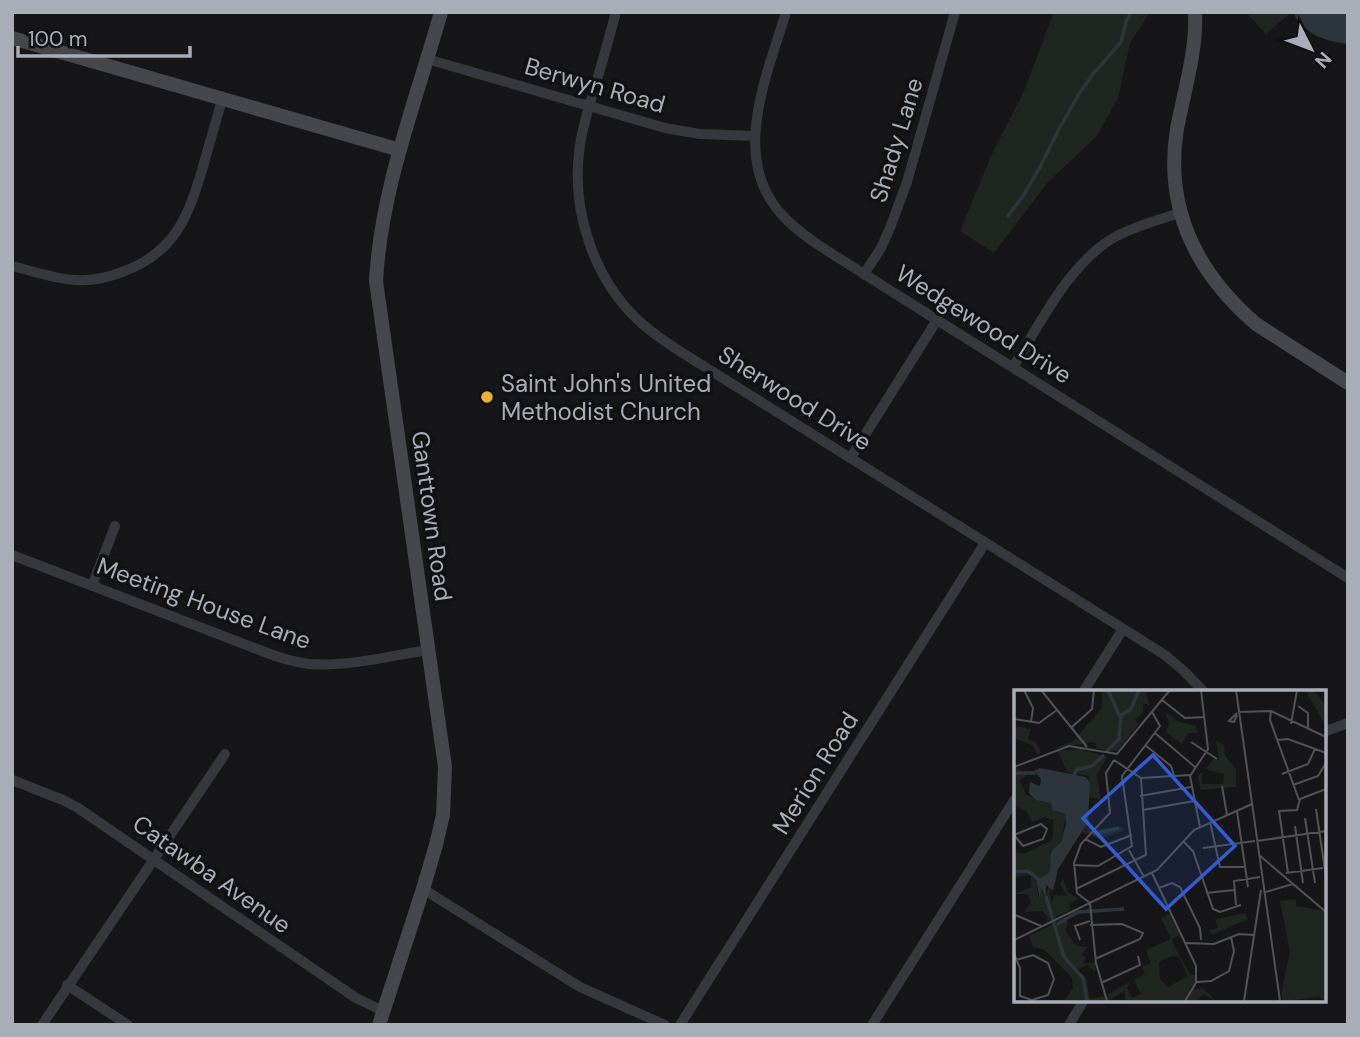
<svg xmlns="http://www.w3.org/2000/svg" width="1360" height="1037" font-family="'DM Sans',sans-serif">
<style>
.green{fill:#1e261f}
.water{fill:#2c353c}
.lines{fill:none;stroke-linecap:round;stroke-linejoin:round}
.stream{stroke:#2c353c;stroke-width:3.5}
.street{stroke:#37383d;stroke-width:10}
.secondary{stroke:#45474d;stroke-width:14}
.poi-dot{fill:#f2b134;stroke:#111113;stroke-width:2.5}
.labels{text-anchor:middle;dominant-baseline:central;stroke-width:7;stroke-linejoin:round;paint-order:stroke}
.street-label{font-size:24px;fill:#a8adb8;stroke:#111113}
.poi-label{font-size:24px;fill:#a8adb8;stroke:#111113;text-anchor:start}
.inset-river{fill:none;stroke:#2c353c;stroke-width:3.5}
.inset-road{fill:none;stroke:#505258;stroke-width:2}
.view{fill:#325cd3;fill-opacity:0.15;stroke:#325cd3;stroke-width:3.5}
.inset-edge{fill:none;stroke:#a8adb8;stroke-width:3.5}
</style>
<rect width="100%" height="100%" fill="#161618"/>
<path class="green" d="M1054,12H1150L1130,43L1118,98L1096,137L1048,182L994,253L960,231L991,156L1023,93Z
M1246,12H1292L1266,34Z"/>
<path class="water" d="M1293,12H1348V44C1326,42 1302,33 1293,12Z"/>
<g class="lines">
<path class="stream" d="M1008,216L1023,196L1039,169L1059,129L1079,94L1093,74L1121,42L1126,22L1131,12"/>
<path class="street" d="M616,12C609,38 602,64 594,90C588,110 581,131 579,153C572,212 594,278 637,319C650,332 666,342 681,352L1165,655L1185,672L1204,692
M786,12C766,79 727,164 788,221C810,242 838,257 864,274L1348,578
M427,59L665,128L700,134L754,136
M12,266C33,271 54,279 75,280C91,281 107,278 122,272C175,253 188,217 203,167C209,144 216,122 222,100
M864,274L881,248L890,228L907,182L955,12
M1013,367C1040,324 1070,262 1115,237C1135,226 1158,220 1180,213
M851,457L937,320
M12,555L262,651C277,657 293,662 309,664C347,667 390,656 428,650
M92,586L115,526
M1083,692L1123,629
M1323,732L1348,723
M12,780L63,800L78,808L356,998L383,1011
M423,889L580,987L665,1025
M67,985L128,1025
M42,1025L225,754
M680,1025L985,543
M872,1025L1015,799
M1069,1025L1084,1000"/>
<path class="secondary" d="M1195,12C1197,51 1184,91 1177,129C1164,209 1197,273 1256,324L1348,383
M12,38L400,150
M379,1025L423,889L436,845L443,815L445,767L376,281C381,189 416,101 441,12"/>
</g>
<circle class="poi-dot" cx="487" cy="397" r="7"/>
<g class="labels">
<g class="street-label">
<text transform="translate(595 85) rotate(16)">Berwyn Road</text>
<text transform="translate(896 140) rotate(-73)">Shady Lane</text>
<text transform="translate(984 324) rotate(32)">Wedgewood Drive</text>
<text transform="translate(795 398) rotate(32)">Sherwood Drive</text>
<text transform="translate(432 516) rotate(82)">Ganttown Road</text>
<text transform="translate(204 603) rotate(20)">Meeting House Lane</text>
<text transform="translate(815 773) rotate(-58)">Merion Road</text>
<text transform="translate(212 874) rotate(35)">Catawba Avenue</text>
</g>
<g class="poi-label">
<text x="501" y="383">Saint John's United<tspan x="501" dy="28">Methodist Church</tspan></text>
</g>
</g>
<g transform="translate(1014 690)">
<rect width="312" height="312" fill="#161618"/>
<path d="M88,0H138L132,3L136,16L129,13V22L121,30L125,34L103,61L84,59L80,52L38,59L58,52L78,30L88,17ZM291,0H300L311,15V35ZM151,22L165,32L182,36L184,43H174L168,54L152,42L155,33ZM0,36L17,39L14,49L22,52L27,63L23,65L19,56L0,48ZM202,51L210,55L211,66L222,79V97L187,100L183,86L188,82V94H209L210,84L192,79L199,69L205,70ZM66,59L93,67L83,85L87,110L75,107V86L53,82L44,61ZM4,78L12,86L6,90L12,105L37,113V120L52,125L47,152L37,162L36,181L24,192L23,201L26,212L27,196L32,205L35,195L38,213L40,205L53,206L46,194L49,189L54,202L64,209L56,214V220L31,232L34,228L29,221L11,222L17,211L13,204H0L17,197V185L0,187V161L10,164L38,150L39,140V130L31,127L18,132L13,122L0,115V79ZM74,132L77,140L108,137L109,141L84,149L68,142ZM281,209L283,216L311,221V311L305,307L269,311L267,305L276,262L266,211ZM76,217L75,221L54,228L52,242L63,256L74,257L67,265L72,267L69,274L81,272V282L73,275L63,280L72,288L76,309L91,306L117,291L113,298L118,308L127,304L120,290L131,284L128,277L137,273L132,260L157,249L147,228L156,224L166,245L158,249L163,262L177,285H182L180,299L189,298L202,311L189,304L183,311H111V301L93,311H50L59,298L58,288L31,260L19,257L15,246ZM158,266L165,267L174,286L154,297L146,289L145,272ZM231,223L234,229L198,245L195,240L204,238L201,229Z" fill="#1e261f" fill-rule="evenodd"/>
<path d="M26,78L72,87L76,93L74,132L44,179L39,201L32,195V207L27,197L26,212L23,192L36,181L37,162L47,152L52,134L51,124L38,120L37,113L22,110L15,103L16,92L26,96L27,89L20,81Z" fill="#2c353c"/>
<path class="inset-river" d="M94,0L106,27M92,62L105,49L107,25L117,19L125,0M0,83H22M60,86L62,80L78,76L90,65M79,144L105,138M0,182L14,181L27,191M32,206L50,267L69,288L73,311M43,234L64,222L110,219"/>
<path class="inset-road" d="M10,0L19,18L17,32M27,0L73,57M222,0L266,311M148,10L171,28L191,27M284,16L294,23V40M257,21L256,30L285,110M224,22L257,21L312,47M223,23L215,31L220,32L223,25M0,29L25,33L43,20M277,34L283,0M58,37L78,19L80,0M141,43L181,77M263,50L274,49L312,63M177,52L203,69M131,55L157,76L160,85M100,70L127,88L176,85M0,77L55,56L103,64L156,0M268,84L294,74L301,59M279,95L304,86L312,73M208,96L213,125M126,106L177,97M302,119L312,187M129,120L180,111M223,121L234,197M291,128L301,193M196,132L206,177H230M281,136L289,193M186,137L176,86L194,59L187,0M0,145L27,134L33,139L29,149L9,156L0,145M71,149L87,157L118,145M169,151L179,161L199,219L206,222L227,215M243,151L312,141M189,158L241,151M115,160L130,187M245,165L312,222M59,175L84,176L118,156L108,86L146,36L138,22M138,183L182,276V293L171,311M272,183L309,178M274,183L265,121L283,120L286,109L312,99M145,198L158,193L166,197L186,238L187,250M62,199L132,165L127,88M252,202L279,194M192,203L220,200M76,213L63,203L60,173L67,154L96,123L92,83L100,70M76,213L82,273L93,311M222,215L220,191L246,187M1,225L27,236M76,235L108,234L129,243L126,249L81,269M0,250L143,180L180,140L238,114M66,250L61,236L76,231M172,253L200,254L225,244L240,245M0,262L2,269L6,278V306L18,310L34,305L40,289L34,273L19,265L2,270M183,292L197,291L215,281L220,261L217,247M87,293L126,275L124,266M230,311L247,200"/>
<path class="view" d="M139,65L221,156L152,219L69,128Z"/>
<rect width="312" height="312" class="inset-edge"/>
</g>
<rect width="1360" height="1037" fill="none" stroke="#a8adb8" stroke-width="28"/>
<g transform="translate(1311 49) rotate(132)" stroke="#111113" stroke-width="5" paint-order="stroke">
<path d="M0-5L12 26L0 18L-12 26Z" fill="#a8adb8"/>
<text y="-10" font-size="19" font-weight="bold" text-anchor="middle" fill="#a8adb8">N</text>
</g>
<path d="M18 46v10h172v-10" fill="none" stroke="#a8adb8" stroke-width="3.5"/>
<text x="28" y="46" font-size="21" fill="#a8adb8" stroke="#111113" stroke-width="5" paint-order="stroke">100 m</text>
</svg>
